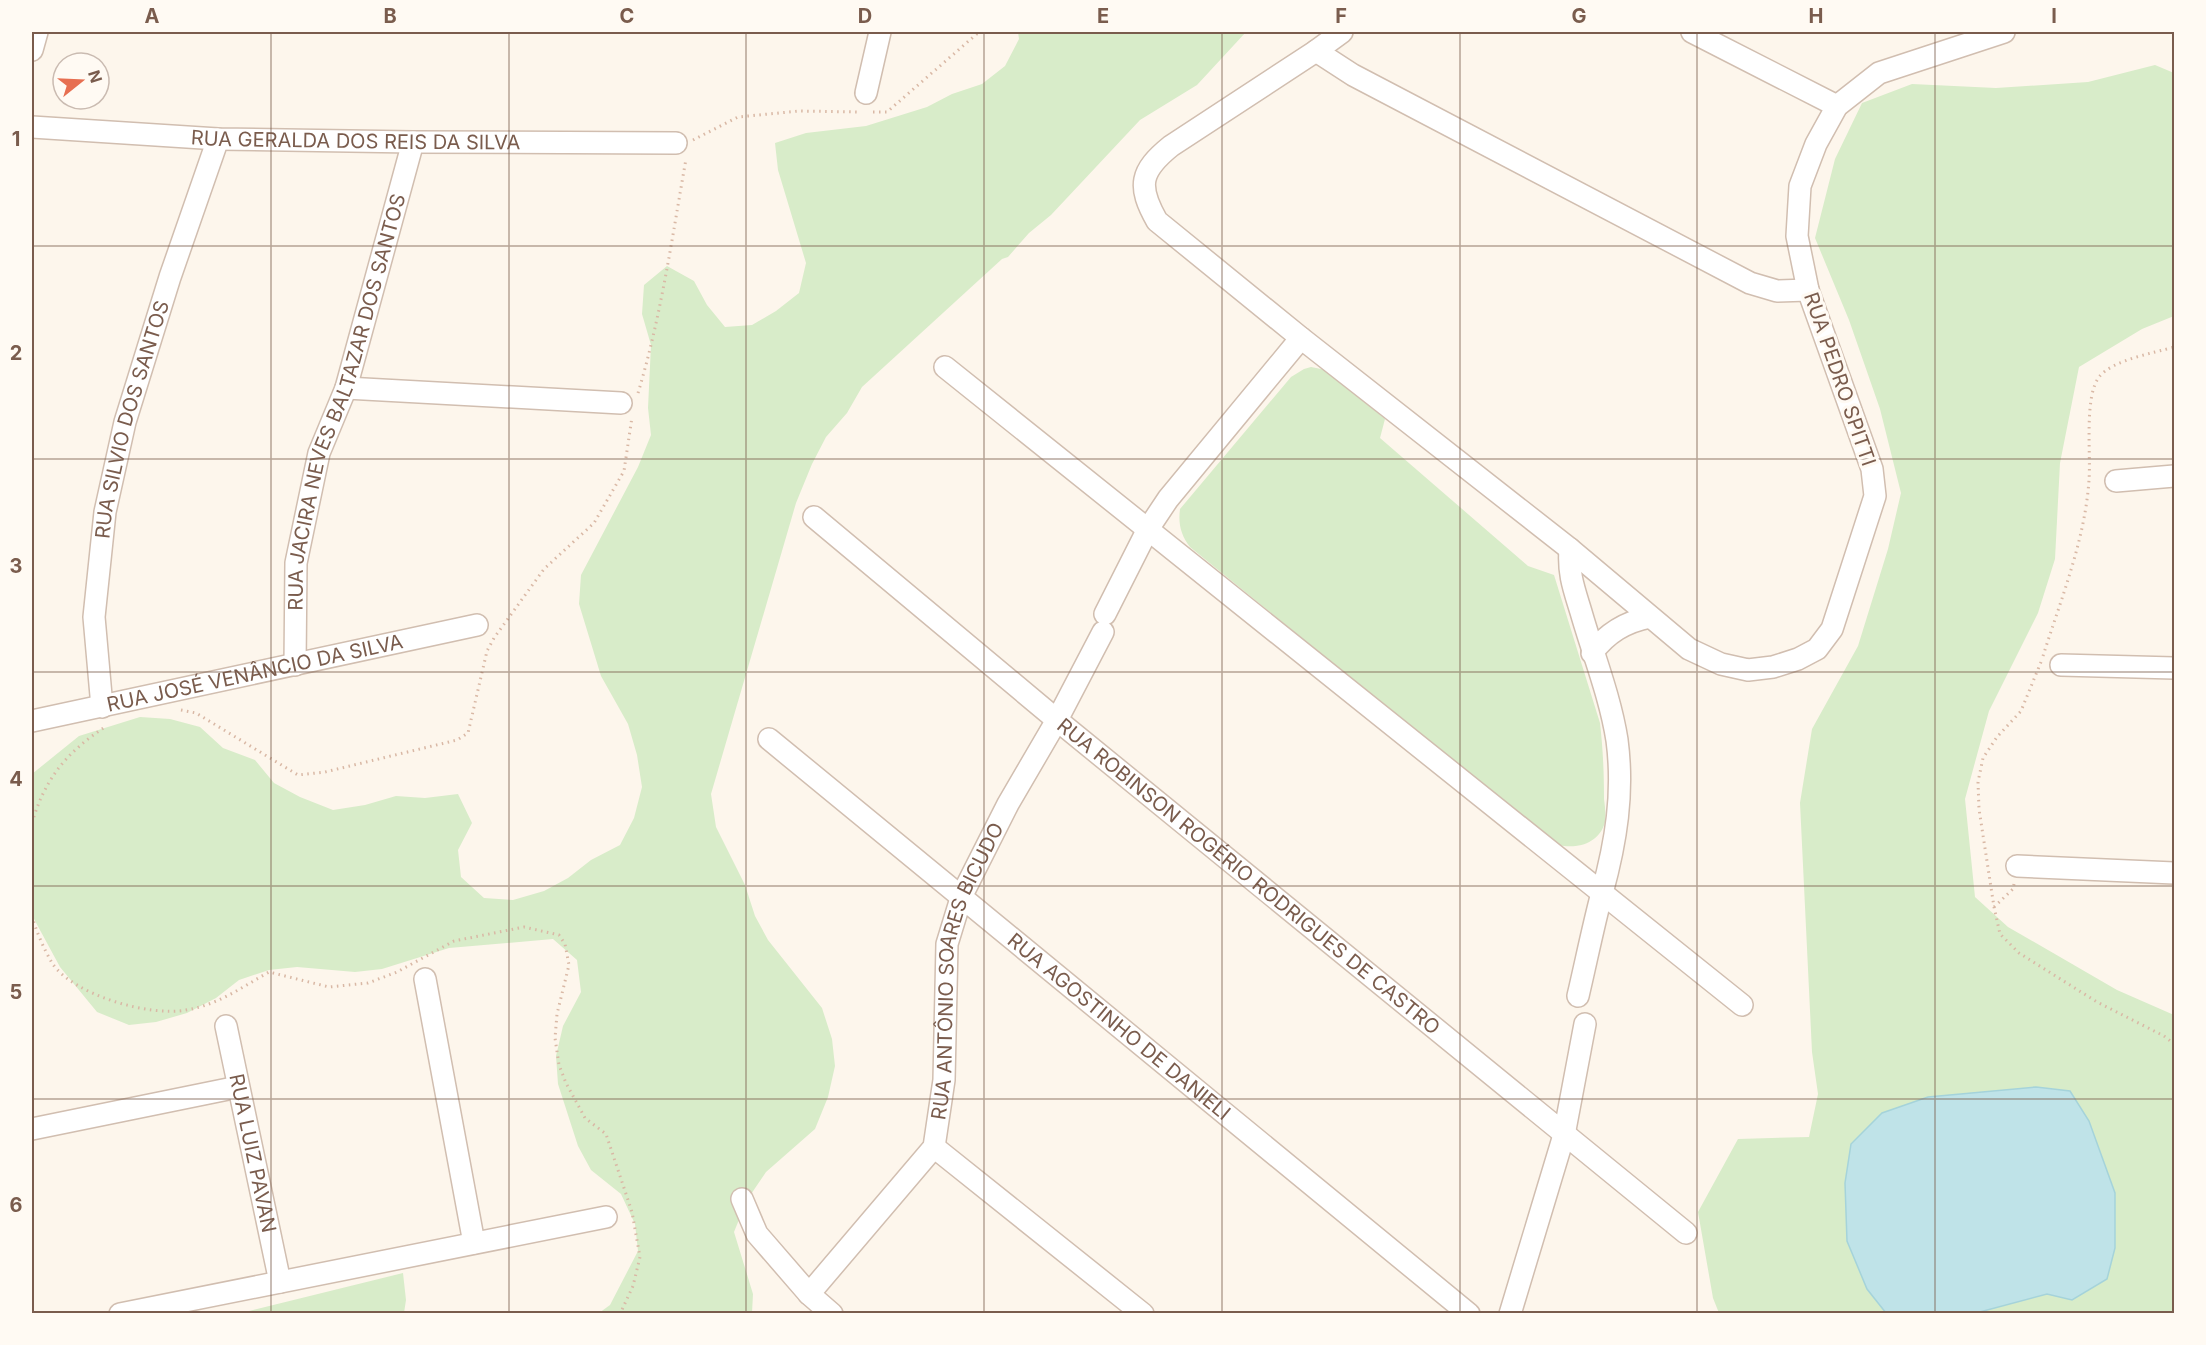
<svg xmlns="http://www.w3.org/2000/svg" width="2206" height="1345" font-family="Inter,sans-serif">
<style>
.green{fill:#d8ecc9}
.water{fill:#bfe3e8;stroke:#a5d3da;stroke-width:1.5}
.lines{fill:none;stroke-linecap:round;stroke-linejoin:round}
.minor-casing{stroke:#d1beb0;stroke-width:24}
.path{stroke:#d9b8a5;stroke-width:3;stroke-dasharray:1.5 4.5;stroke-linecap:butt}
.minor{stroke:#fff;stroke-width:21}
.grid{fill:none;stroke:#7a5c4d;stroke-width:1.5;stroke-opacity:0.55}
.labels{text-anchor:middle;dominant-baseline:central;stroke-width:6;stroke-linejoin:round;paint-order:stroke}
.street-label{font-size:20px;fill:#7a5c4d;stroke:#fffaf3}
.neatline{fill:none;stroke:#7a5c4d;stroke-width:2}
.grid-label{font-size:20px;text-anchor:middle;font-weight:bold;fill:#7a5c4d}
</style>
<rect width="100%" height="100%" fill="#fdf6ec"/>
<path class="green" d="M1018,32H1246L1197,85L1140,120L1051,215L1029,233L1008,257L1002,259L862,387L847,413L826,437L812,464L796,503L711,794L716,827L745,885L755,916L768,940L822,1008L832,1039L835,1066L828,1097L815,1129L766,1172L747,1200L734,1232L753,1294L752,1313H599L610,1305L638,1251L635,1224L621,1194L591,1170L578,1146L558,1084L556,1056L563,1026L581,992L577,960L553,939L449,948L382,969L355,972L297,967L269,970L239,980L216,998L187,1013L156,1022L129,1025L97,1012L60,967L34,919L32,912V774L79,736L140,717L170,719L200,727L223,748L255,760L274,783L300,797L333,810L365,805L396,796L425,798L458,794L472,823L458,850L461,877L484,898L513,900L544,891L568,878L591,860L620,845L634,818L642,787L637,755L628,724L601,676L579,604L581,575L638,467L651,435L648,408L651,345L642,314L644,285L667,266L694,281L707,305L725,327L752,325L776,311L799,293L806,263L778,170L775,143L806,133L866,126L927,107L952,94L982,84L1005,66L1019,39Z
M2155,65L2174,73V316L2142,329L2079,367L2060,463L2055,559L2038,613L1989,711L1965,799L1975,897L2008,927L2117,990L2174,1015V1313H1719L1713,1298L1698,1212L1738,1139L1809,1137L1818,1094L1812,1052L1800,803L1812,729L1858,646L1888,549L1901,493L1880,409L1849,320L1815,238L1835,159L1862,103L1912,84L1996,88L2088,82Z
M1311,367L1326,370L1385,419L1380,438L1528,566L1554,575L1600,723C1603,749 1604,773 1604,799C1605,806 1606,815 1605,822C1599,845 1574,850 1555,844L1190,547C1181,535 1178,524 1180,509L1291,377L1304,369Z
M403,1273L406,1300L404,1313H241Z"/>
<path class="water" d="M2036,1087L2070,1091L2089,1121L2115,1193V1248L2107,1279L2072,1300L2047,1294L1976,1313H1886L1867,1289L1847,1241L1845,1183L1851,1144L1882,1113L1928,1097Z"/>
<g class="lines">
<defs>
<g id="minor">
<path d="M1342,32L1316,51L1171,146C1140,171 1137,186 1157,221L1301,338L1570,549L1689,649L1721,664L1748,670L1773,667L1798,659L1817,649L1832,629L1875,496L1872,469L1808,290L1797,236L1800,186L1816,144L1837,106L1879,73L2004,32"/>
<path d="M1692,32L1837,106"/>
<path d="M32,50L37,32"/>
<path d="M1316,51L1353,75L1750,283L1777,291L1808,290"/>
<path d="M866,93L880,32"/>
<path id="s1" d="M32,127L218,139L413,142L676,143"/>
<path d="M945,367L1742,1005"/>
<path d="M346,388L621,403"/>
<path d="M2116,481L2174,476"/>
<path id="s2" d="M814,517L1057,720L1686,1233"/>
<path d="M1570,549C1568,574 1574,589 1581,612C1593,654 1610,696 1617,740C1624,793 1616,842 1602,893C1593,927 1586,962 1578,996"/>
<path d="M1105,614L1148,529L1168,499L1301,338"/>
<path d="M1592,653C1607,633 1625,622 1650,617"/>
<path id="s3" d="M295,665L296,563L319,453L346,388L413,142"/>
<path d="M2061,665L2174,668"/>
<path id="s4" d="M102,707L94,617L105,512L125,422L170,277L218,139"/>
<path id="s5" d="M32,721L477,625"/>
<path id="s6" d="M769,739L1469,1314"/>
<path d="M2017,866L2174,873"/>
<path d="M425,979L474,1243"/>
<path id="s7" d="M226,1026L280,1282"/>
<path d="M32,1129L238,1087"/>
<path d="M934,1147L1143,1314"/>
<path d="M742,1199L757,1234L809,1294L832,1314"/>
<path id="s8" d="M809,1294L934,1147L944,1080L947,944L962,895L1008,804L1057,720L1103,632"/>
<path d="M120,1314L606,1217"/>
<path d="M1510,1314L1564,1135L1585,1024"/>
</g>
</defs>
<use href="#minor" class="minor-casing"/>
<path class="path" d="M873,112H887L979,32
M693,140L738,117L799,111L860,112
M638,393C661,317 672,238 686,159
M2043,656C2061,599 2085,540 2089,480C2091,454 2084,397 2099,377C2112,360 2154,353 2174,347
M2041,662L2021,711L1997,737L1983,758L1978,782L1979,809L1994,907L2000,934L2019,953L2097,1002L2164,1036L2174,1044
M181,710L196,713L298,775L325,772L457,740L468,733L487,651L494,638L544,569L594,523L624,471L632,417
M32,823C45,778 67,752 105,727
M1994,907L2013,889L2014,884
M32,916C36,931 44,949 52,963C73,995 150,1017 186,1010C218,1005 242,987 269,972L329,987L368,983L397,972L454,941L524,927L559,935L565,944L569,965L557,1014L555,1038L559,1065L566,1083L585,1118L606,1134L632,1212L640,1257L633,1286L620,1314"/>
<use href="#minor" class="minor"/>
</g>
<path class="grid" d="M271,32V1314M509,32V1314M746,32V1314M984,32V1314M1222,32V1314M1460,32V1314M1697,32V1314M1935,32V1314M32,246H2174M32,459H2174M32,672H2174M32,886H2174M32,1099H2174"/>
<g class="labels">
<g class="street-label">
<text stroke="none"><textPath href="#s1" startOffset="324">RUA GERALDA DOS REIS DA SILVA</textPath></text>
<text transform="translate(1840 379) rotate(71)">RUA PEDRO SPITTI</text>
<text stroke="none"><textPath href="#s3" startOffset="270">RUA JACIRA NEVES BALTAZAR DOS SANTOS</textPath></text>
<text stroke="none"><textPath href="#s4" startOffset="292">RUA SILVIO DOS SANTOS</textPath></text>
<text stroke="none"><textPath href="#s5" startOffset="228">RUA JOSÉ VENÂNCIO DA SILVA</textPath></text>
<text stroke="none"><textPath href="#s2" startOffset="564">RUA ROBINSON ROGÉRIO RODRIGUES DE CASTRO</textPath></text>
<text stroke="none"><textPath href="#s8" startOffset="374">RUA ANTÔNIO SOARES BICUDO</textPath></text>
<text stroke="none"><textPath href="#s6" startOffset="453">RUA AGOSTINHO DE DANIELI</textPath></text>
<text stroke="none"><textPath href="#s7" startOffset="130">RUA LUIZ PAVAN</textPath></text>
</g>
</g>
<rect width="2206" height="1345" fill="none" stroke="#fffaf3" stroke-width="66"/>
<g transform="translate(81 81) rotate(72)"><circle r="28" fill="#fffaf3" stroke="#cabbb1" stroke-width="1.5"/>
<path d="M0-4.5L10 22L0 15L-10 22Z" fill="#e76f51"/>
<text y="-9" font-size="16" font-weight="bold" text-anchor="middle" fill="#7a5c4d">N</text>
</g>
<rect x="33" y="33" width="2140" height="1279" class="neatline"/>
<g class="grid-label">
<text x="152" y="23">A</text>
<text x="390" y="23">B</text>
<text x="627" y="23">C</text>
<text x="865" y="23">D</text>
<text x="1103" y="23">E</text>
<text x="1341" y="23">F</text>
<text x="1579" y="23">G</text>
<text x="1816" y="23">H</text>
<text x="2054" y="23">I</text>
<text x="16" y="146">1</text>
<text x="16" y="360">2</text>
<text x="16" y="573">3</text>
<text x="16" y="786">4</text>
<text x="16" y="999">5</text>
<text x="16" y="1212">6</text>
</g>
</svg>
